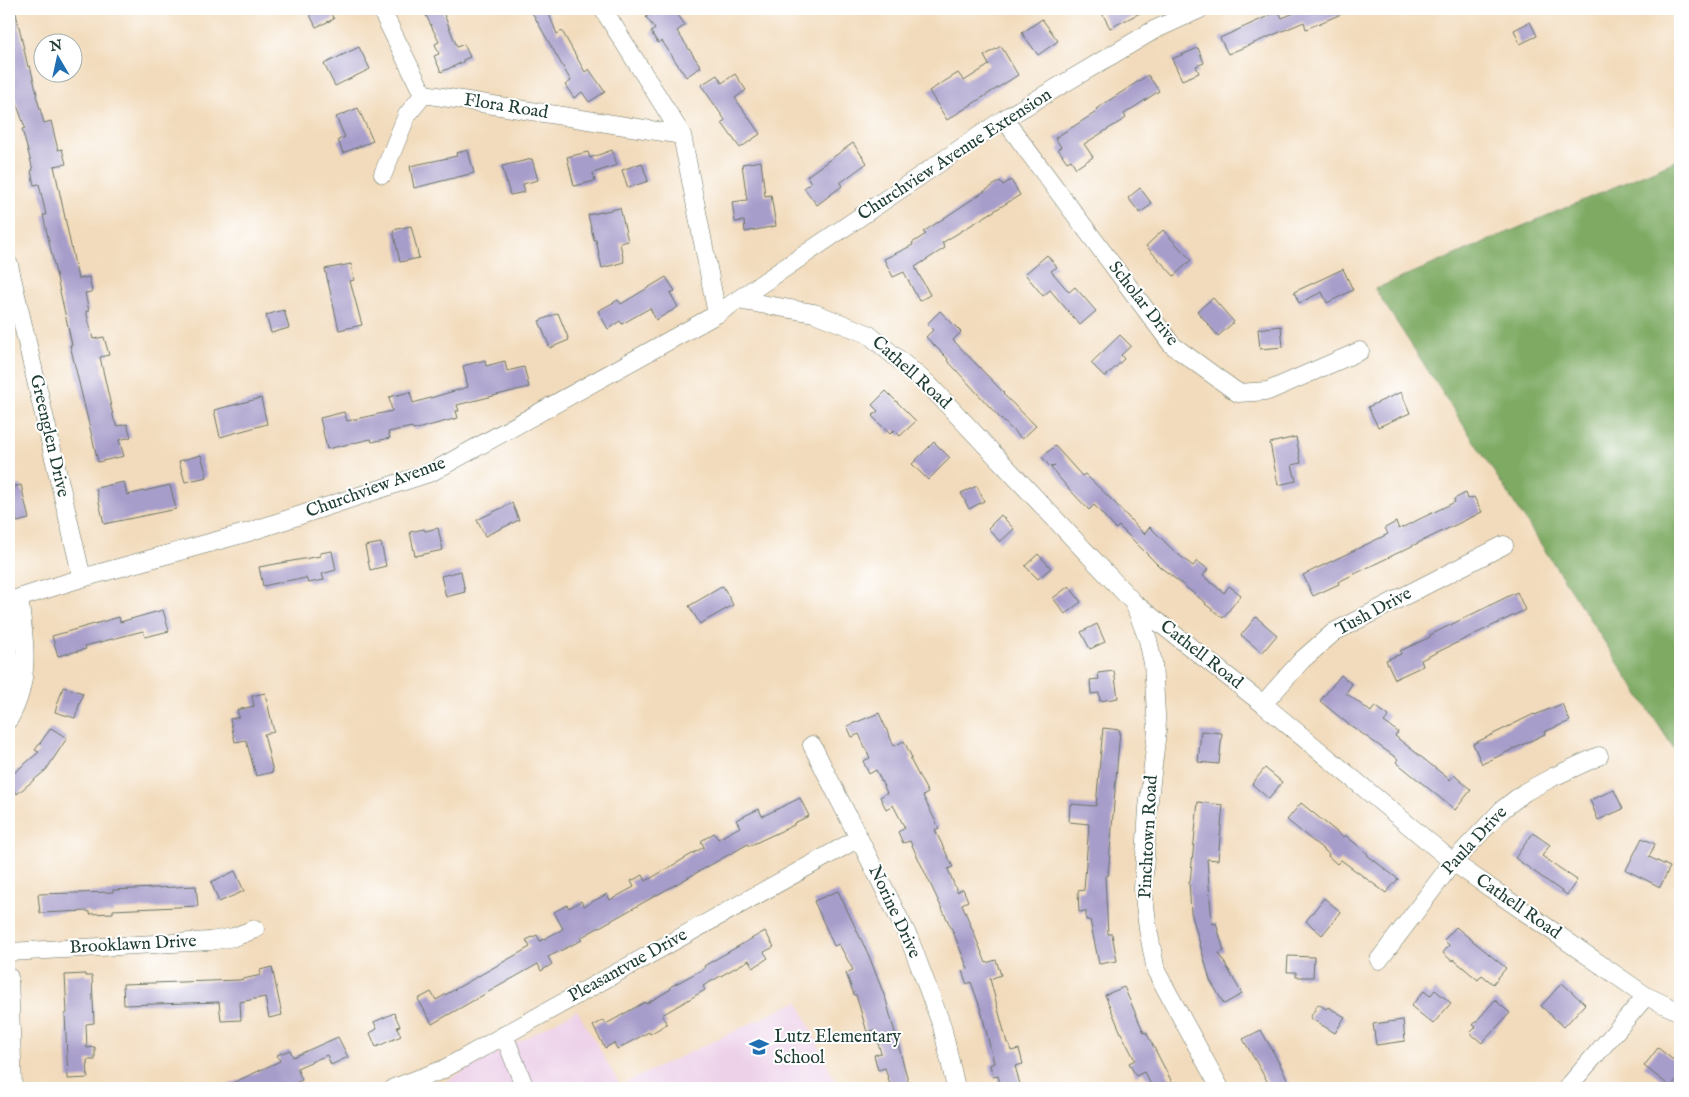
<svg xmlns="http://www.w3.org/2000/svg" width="1689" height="1097" font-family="'IM FELL English',serif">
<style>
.built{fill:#edd1e9}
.forest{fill:#7eaa63;stroke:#4e744c}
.building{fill:#a79dca}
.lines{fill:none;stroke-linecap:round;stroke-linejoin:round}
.minor-casing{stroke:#697464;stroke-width:19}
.minor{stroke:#fff;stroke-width:18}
.labels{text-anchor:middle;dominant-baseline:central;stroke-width:4;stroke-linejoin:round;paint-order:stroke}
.street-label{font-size:18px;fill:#1f3d34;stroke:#fff}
.poi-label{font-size:18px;fill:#1f3d34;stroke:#fff;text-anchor:start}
</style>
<rect width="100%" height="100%" fill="#fff"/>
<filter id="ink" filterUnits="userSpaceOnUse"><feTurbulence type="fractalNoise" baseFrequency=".02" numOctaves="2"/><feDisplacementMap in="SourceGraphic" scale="10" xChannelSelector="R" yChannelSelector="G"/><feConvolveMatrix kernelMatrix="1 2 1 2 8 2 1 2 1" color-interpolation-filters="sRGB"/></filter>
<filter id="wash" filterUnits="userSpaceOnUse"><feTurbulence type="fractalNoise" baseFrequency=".0096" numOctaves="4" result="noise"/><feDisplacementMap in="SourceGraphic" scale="20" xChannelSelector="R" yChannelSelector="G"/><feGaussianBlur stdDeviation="1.12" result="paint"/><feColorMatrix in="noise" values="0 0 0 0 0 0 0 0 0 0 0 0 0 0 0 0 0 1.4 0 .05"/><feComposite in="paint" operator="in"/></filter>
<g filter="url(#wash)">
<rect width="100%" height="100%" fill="#f2dbbc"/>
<path class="built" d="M798,1001L838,1088H441L439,1085L577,1010L620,1085Z"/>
<path class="forest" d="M1680,159V758L1375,289Z"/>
<g id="blocks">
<path class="building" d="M9,9H15L28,67L30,66L37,94L36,95L44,123L51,121L58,150L62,149L66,164L54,166L78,279L89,277L92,292L85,293L89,311H86L93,339L104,337L109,355L100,357L114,420L117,426L127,424L131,437L119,440L124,456L98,462L70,345H72L43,215H46L39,184L34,185L31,171L33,170L22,129L25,128L10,84H12L9,69Z
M307,9H328L334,19L316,27Z
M423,9H442L457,47L464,44L470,57L463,60V62L441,72L434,56L439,54L435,44L439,42Z
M530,9H547L557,34L562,31L585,72L589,69L605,92L589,102L582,92L574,98L565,85L571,81Z
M658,9H674L685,25L677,31L701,67L686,77L662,41L658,43L651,32L655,29L646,17Z
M1111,9H1148L1110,28L1102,13Z
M1298,9H1353L1306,29L1304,22L1228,54L1220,38L1279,11L1282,18L1299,11Z
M1042,19L1058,41L1038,55L1022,33Z
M1530,22L1537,36L1520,44L1514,30Z
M1001,46L1018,75L947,120L929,91L958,73L964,81L989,65L984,56Z
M359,47L370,69L335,86L324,64Z
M1198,48L1204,63L1196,66L1199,73L1182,80L1172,59Z
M735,74L746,90L735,98L760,134L740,148L722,123L725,120L701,85L717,75L722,83Z
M1148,75L1159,91L1124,114L1126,118L1084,144L1093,157L1076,168L1071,160L1067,162L1058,149L1061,147L1055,138L1098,111L1096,109Z
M358,108L373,141L343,153L338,140L345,137L336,117Z
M853,143L867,163L840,183L842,186L817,205L804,188L811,183L807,176Z
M468,150L474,173L414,188L410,166L457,156L456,153Z
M612,150L617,165L593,173L595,181L574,186L567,157L588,152L590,158Z
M532,159L538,180L523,184L525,192L510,195L502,166Z
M761,161L765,196L771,195L776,226L745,232L744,221L735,222L732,202L747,200L742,164Z
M642,163L648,181L628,188L622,170Z
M1011,180L1020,195L942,243L945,248L915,267L930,295L919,301L904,272L893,277L884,259L913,245L912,243L926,234L923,232L1000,181L1003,185Z
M1140,188L1152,204L1140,213L1128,198Z
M620,208L628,241L620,243L624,262L602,268L596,240H594L588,215Z
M411,226L419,258L400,262L393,230Z
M1163,230L1191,260L1174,276L1146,246Z
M1047,255L1057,267L1051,271L1069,292L1075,287L1096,311L1080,325L1050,290L1043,296L1025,274Z
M351,264L354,280L350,281L362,325L339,330L325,269Z
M1343,269L1353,290L1327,303L1322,292L1299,303L1294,292Z
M666,277L675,291L670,293L678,307L656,320L650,308L622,324L620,321L608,329L598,311L618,300L621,304Z
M1213,298L1234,322L1218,336L1197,311Z
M284,310L289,328L271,333L266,315Z
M940,311L961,332L953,340L1004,393L1003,394L1036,426L1022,439L998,416L947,360L948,359L926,337L933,330L927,324Z
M558,313L569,340L550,348L539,321Z
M1281,326L1283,347L1260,349L1258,329Z
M1120,335L1131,346L1121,355L1124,359L1105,377L1091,363Z
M485,360L486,366L505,361L507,371L524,367L529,387L457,405L459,411H456L458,418L413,430L412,427L388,432L390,438L372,442L371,439L327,449L320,418L344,412L347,421L392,411L389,397L410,392L413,403L468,387L463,366Z
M886,391L916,421L900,436L894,430L890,434L872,416L878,411L872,405Z
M1401,392L1410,413L1378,427L1368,407Z
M261,398L267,424L220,437L214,410Z
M1296,437L1301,463L1292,465L1296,481L1278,485L1270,443Z
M934,442L950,458L928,480L912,464Z
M1055,446L1082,476L1085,474L1114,502L1144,534L1150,527L1174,551L1193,566L1197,561L1208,569L1203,576L1224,593L1229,586L1241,595L1223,618L1205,604L1206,603L1159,566L1119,526L1116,529L1094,505L1089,510L1069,489L1051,468L1055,465L1050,467L1042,457Z
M201,455L207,477L185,482L179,461Z
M124,482L127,495L170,485L176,509L104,524L96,488Z
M21,485L29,519L17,522L16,518L9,520V488Z
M977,486L984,501L969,509L961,493Z
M1466,493L1468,499L1474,497L1482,512L1338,582L1339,584L1313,596L1303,575L1388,534L1385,528L1396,522L1399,529L1455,502L1454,499Z
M512,503L519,520L485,536L477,520Z
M1001,515L1014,529L1000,542L988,528Z
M438,528L443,550L415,556L410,532L424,529L425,531Z
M381,543L386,566L370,570L365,546Z
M332,551L336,570L322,574L324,580L308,583L306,578L296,580V579L263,586L259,567L320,556V553Z
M1038,554L1051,568L1038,579L1025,566Z
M461,571L465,592L446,597L441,576Z
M723,586L733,605L700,624L689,606Z
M1069,586L1081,602L1065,614L1053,598Z
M1517,592L1525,610L1421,660L1423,666L1395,679L1386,660L1401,654L1400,651L1430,637V635Z
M163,610L169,631L145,637L143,631L85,646L86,649L58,656L52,636L119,617L120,622Z
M1256,617L1277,635L1262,653L1241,635Z
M1097,624L1105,642L1090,649L1081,632Z
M1114,671L1118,698L1100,701L1099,693L1091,694L1090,680L1099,679L1098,673Z
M1341,675L1352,684L1346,693L1371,712L1375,706L1389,716L1384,722L1398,732L1395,736L1450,780L1454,775L1471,790L1455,810L1396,762L1398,759L1343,720L1320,701Z
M63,687L83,693L75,718L55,712Z
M265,693L274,732L264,734L273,772L256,776L246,740L235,742L230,719L239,717L237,710L254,706L252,696Z
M1562,704L1570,721L1544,732L1545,734L1482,764L1473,744L1534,714L1535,715Z
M879,713L894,746L904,741L912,758L910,759L928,793L923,796L939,828L935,830L953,867L948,869L957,892L963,889L968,901L962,904L986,963L996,960L1001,975L990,979L1007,1043H1009L1011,1051L1019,1049L1023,1064L1015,1066L1021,1088H1001L998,1076L993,1077L990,1065L994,1063L981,1010L971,982L967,984L962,971L968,969L954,934L910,841L903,843L898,832L905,828L893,805L886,809L880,797L887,793L876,770L869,774L863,761L870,758L859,734L852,737L847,726Z
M51,728L67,738L46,770L17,794L9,784V777L39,752L35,750Z
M1103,728L1120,730L1108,876H1105L1108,934H1112L1117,961L1099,964L1090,920H1086V911L1079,912L1078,891L1084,890L1089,824L1069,822L1070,804L1096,806Z
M1201,731L1222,733L1219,764L1198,762Z
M1265,768L1282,782L1269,799L1252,784Z
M1614,790L1623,809L1598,820L1590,800Z
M800,798L809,816L794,823V825L749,846L748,844L580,938L582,940L548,957L552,964L541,971L538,964L432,1024L418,999L431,992L436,1000L530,947L526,940L537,935L540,941L563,929L554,912L567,905L569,908L581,901L584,906L607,894L610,900L634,887L631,881L643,875L646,881L704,847L701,841L714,833L718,839L740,827L736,820L759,809L762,816L765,815Z
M1198,802L1223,805L1218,860L1207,859L1212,924L1216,923L1224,951L1219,953L1242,994L1224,1004L1210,980L1191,912L1189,882H1190Z
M1301,803L1343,837L1345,835L1368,854L1367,855L1398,879L1386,893L1341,860L1337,864L1328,856L1329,854L1287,820Z
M1533,833L1550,845L1542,856L1577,880L1567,895L1515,858Z
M1642,838L1655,844L1649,857L1670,867L1660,887L1626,870Z
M235,871L244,891L219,902L211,882Z
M196,886L198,906L113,910V913L90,914V912L87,911L40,913L38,894L113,892V890Z
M838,891L869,956L886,1000L910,1088H891L885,1068L878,1070L874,1055L881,1053L874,1030L867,1032L856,995H854L846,973L853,970L839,944L834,946L814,901Z
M1324,898L1341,912L1322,935L1306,921Z
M1456,927L1506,968L1493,984L1482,975L1478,980L1453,959L1452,961L1443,953L1449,945L1444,940Z
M765,931L774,947L764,952L768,958L753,968L749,960L703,986L705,990L662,1015L667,1024L650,1034L649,1032L617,1049L614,1043L605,1048L593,1026L604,1020L606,1024L645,1002L646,1004L671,989L670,987L705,968L704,966Z
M1288,956L1314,957L1313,977H1296V972H1287Z
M272,967L282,1015L269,1018L265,997L240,1002L241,1020L221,1021L219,1002L124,1005L123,984L239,980L261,975L260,970Z
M85,974V976H92L94,1023L86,1024L87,1048L95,1047V1060H87L88,1078L68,1079L65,1014L67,1013L65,975Z
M1562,983L1585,1004L1564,1027L1541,1006Z
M1124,987L1144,1033L1146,1032L1175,1088H1153L1144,1072L1136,1076L1129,1063L1135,1060L1121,1033L1105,995Z
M1435,990L1451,1003L1433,1024L1411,1006L1424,991L1430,996Z
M1495,1000L1510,1013L1482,1043L1470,1033L1476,1027L1473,1025Z
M1318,1004L1326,1009L1328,1007L1345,1017L1335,1033L1310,1018Z
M394,1013L400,1026L397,1027L401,1036L376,1047L370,1033L377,1029L374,1022Z
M1403,1020L1405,1041L1376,1045L1373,1024Z
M1261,1030L1276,1057L1292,1088H1271L1243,1039Z
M338,1037L348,1057L331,1065L327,1055L297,1068L302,1080L284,1088H222L280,1061L277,1055L290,1050L293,1057Z
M1658,1048L1680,1065V1075L1671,1087L1644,1066Z"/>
</g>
</g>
<g filter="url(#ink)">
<use href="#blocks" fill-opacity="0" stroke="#697464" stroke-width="1"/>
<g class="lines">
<defs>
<path id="minor" d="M381,9L421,90L424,94L682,135
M603,9L682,135L717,314
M1004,119L1172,345L1238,393L1268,391L1360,351
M383,174L407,115L424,94
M9,265L82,578
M737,300L814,313L868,334L928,384L1134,603L1263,704L1453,862L1646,996L1680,1012
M9,601L82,578L249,532L432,472L717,314L1004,119L1154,30L1200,9
M1134,603L1148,640L1153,663L1157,731L1148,808L1143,889L1148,929L1156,971L1220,1088
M1263,704L1302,660L1334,632L1504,545
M9,719C31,681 25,640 19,598
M812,745L909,938L942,1026L956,1088
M9,952L210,941L234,937L255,929
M1379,960L1453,862L1503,809L1525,792L1553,777L1599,756
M9,977L13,1088
M504,1035L525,1088
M394,1088L442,1070L859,838
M1567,1088L1646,996"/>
</defs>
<use href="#minor" class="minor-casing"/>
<use href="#minor" class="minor"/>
</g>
</g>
<defs>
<symbol id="school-bare" viewBox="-9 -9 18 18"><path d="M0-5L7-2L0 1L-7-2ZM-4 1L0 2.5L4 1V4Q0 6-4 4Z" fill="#1f6fb2" stroke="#fff" stroke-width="2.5" paint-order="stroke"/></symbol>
</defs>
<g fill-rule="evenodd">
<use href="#school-bare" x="745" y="1033" width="28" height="28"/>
</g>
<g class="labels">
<g class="street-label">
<text transform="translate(506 107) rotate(9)">Flora Road</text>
<text transform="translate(955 155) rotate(-33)">Churchview Avenue Extension</text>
<text transform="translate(1143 304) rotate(52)">Scholar Drive</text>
<text transform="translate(911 373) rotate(42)">Cathell Road</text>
<text transform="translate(49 436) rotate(77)">Greenglen Drive</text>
<text transform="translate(376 488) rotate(-20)">Churchview Avenue</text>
<text transform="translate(1374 612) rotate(-28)">Tush Drive</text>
<text transform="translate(1201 655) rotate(38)">Cathell Road</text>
<text transform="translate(1149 837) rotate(-87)">Pinchtown Road</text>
<text transform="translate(1475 841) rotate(-47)">Paula Drive</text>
<text transform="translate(1518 907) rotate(35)">Cathell Road</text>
<text transform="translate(894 912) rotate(65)">Norine Drive</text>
<text transform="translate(133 945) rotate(-3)">Brooklawn Drive</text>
<text transform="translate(628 966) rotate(-29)">Pleasantvue Drive</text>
</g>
<g class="poi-label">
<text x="774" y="1037">Lutz Elementary<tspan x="774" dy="21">School</tspan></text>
</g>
</g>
<rect width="1689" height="1097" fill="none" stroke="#fff" stroke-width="30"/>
<g transform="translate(58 58) rotate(351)"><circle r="24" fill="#ffffff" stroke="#a5b1ae"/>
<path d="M0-4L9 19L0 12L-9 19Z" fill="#1f6fb2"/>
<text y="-8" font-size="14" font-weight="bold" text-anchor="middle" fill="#1f3d34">N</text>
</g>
</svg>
